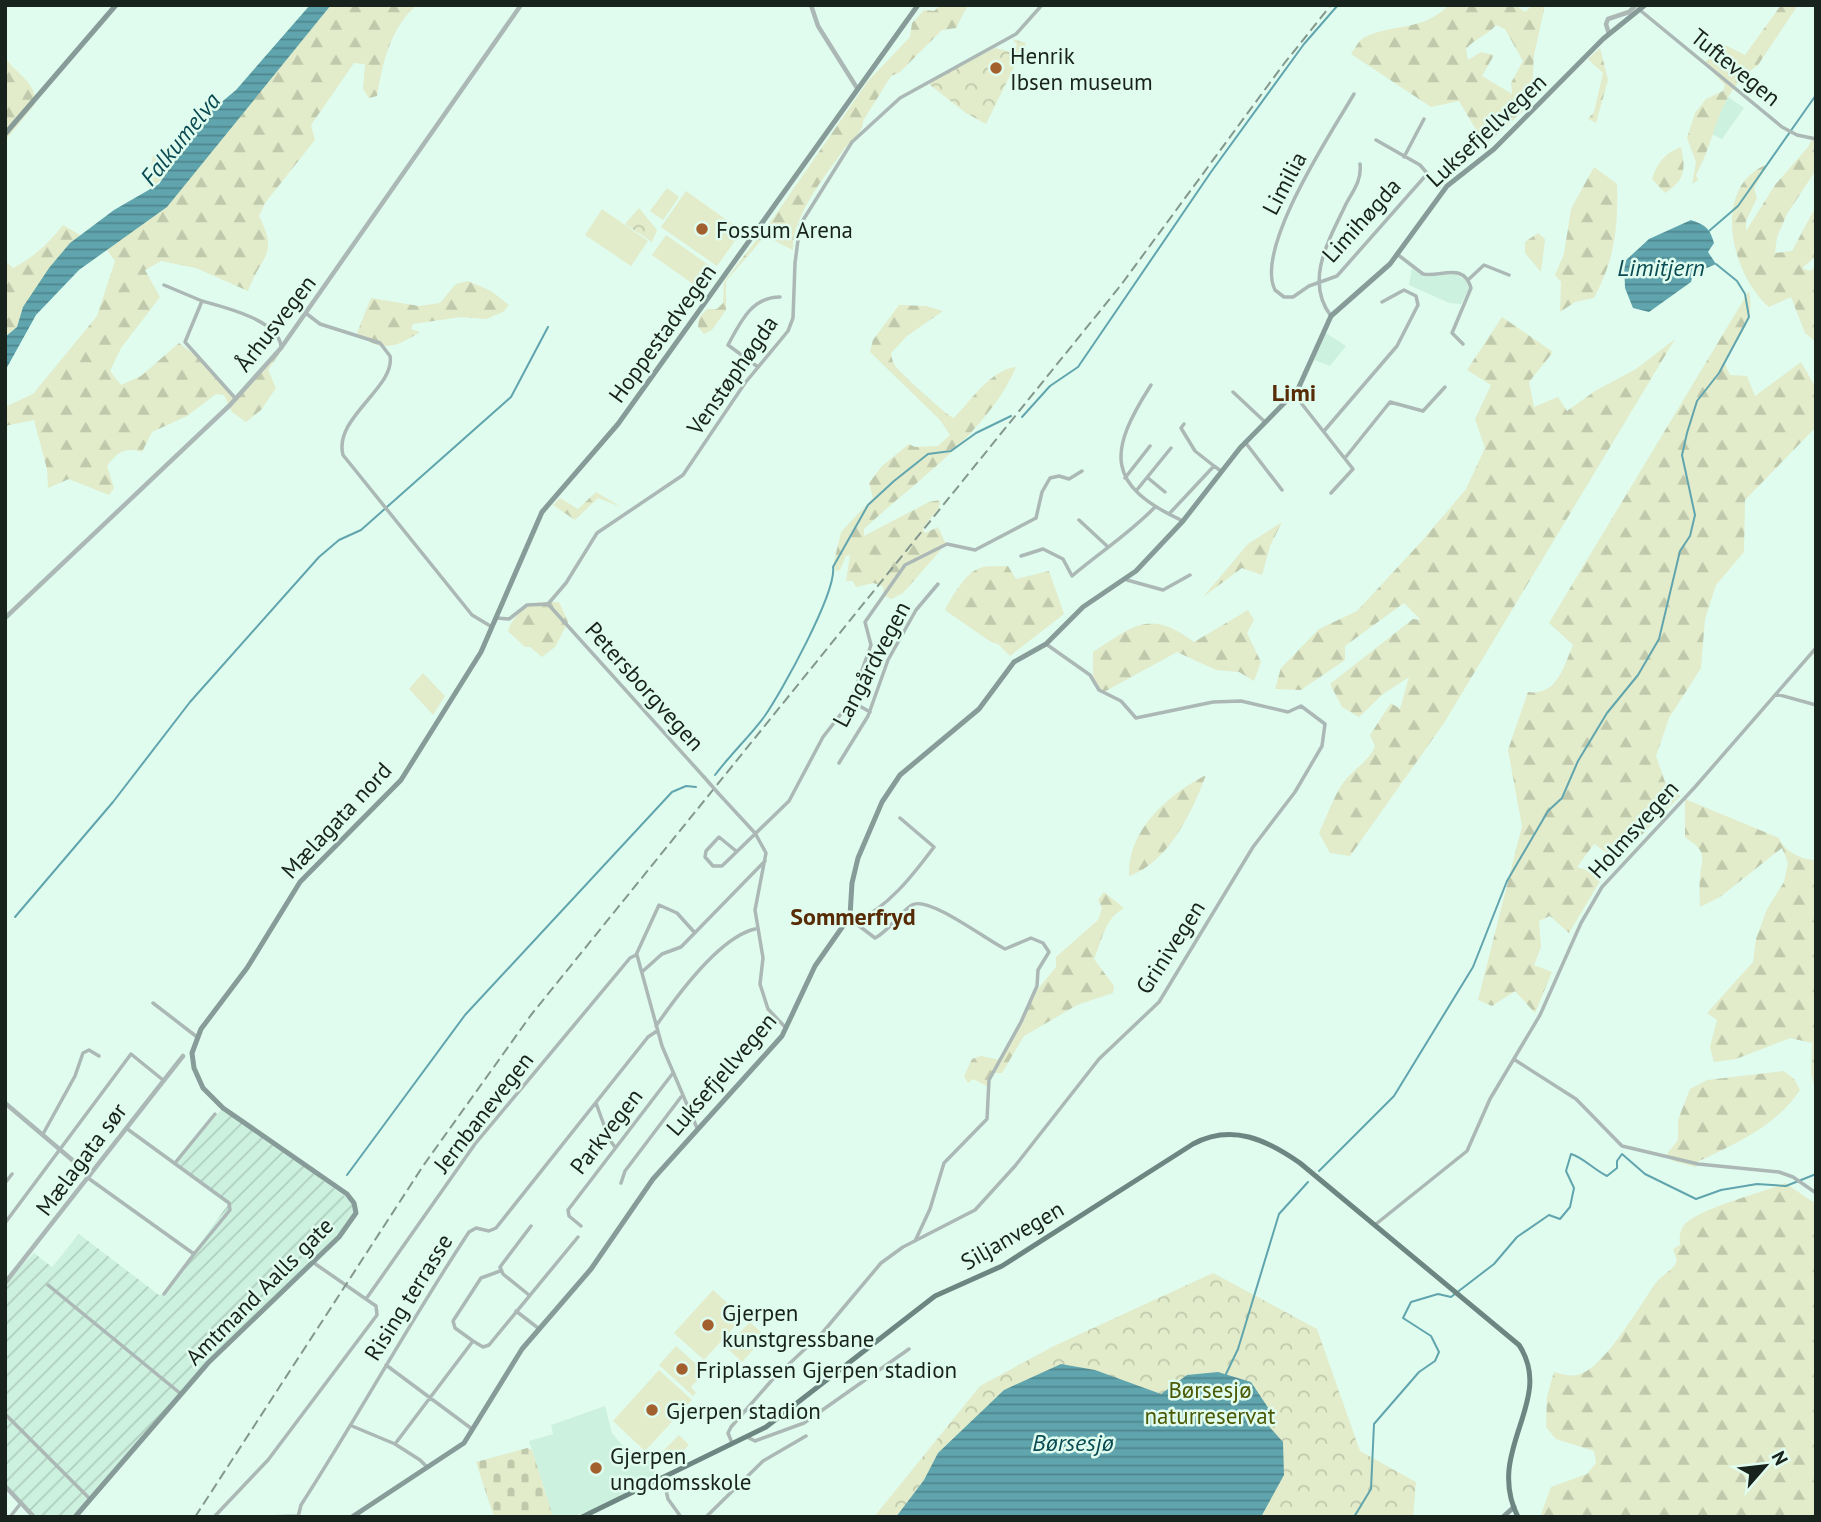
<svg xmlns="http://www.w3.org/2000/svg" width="1821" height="1522" font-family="'PT Sans',sans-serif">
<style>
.built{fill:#cdf1df}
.industrial{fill:url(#industrial-furrows)}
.grass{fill:#e2ebca}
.forest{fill:url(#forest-firs);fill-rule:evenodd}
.cemetery{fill:url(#cemetery-stones)}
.park{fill:url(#park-crowns)}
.water{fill:url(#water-rules)}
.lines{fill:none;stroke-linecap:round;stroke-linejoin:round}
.stream{stroke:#60a5ae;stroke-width:2}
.minor{stroke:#abb8b6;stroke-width:3.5}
.tertiary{stroke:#abb8b6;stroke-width:4.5}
.secondary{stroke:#879b98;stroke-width:5}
.primary{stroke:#6d8682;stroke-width:5}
.rail{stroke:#83978d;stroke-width:2;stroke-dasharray:10 5;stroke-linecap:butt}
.minor-bridge{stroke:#abb8b6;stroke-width:3.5}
.poi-dot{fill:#a3602f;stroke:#e0fcee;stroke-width:2.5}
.labels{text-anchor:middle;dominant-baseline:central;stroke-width:5;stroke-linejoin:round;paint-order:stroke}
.poi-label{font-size:23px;fill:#19231e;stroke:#e0fcee;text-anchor:start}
.street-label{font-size:23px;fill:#19231e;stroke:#e0fcee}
.park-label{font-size:23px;fill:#4b5905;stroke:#e0fcee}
.water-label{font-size:24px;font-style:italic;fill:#0a4a52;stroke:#e0fcee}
.neighbourhood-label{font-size:24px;font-weight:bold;fill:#572b05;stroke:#e0fcee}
</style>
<defs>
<pattern id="industrial-furrows" width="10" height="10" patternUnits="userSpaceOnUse" patternTransform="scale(1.75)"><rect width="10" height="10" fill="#cdf1df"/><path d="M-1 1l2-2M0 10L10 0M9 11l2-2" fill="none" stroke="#afcebf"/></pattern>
<pattern id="forest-firs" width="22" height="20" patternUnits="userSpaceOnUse" patternTransform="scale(1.75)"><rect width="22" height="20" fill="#e2ebca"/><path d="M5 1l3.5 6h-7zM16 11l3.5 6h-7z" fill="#c1c9ad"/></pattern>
<pattern id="cemetery-stones" width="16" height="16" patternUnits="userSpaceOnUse" patternTransform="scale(1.75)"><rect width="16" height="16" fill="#e2ebca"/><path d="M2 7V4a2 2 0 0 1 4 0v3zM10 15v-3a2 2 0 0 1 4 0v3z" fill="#c1c9ad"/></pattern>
<pattern id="park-crowns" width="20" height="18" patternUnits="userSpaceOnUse" patternTransform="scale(1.75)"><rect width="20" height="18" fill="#e2ebca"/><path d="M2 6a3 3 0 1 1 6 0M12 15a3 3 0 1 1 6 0" fill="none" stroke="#c1c9ad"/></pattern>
<pattern id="water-rules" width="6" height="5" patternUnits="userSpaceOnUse" patternTransform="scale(1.75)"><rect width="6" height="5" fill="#60a5ae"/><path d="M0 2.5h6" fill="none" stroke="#4e868d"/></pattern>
</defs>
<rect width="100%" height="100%" fill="#e0fcee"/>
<path class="built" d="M1727,96L1744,108L1722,139L1711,134L1719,106Z
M1412,268L1424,277L1456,274L1466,281L1469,289L1461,304L1449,303L1409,285Z
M1326,333L1346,346L1330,366L1314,360Z
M605,1406L612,1433L622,1445L634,1453H647L659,1479L626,1497L572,1517H553L529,1441L553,1434L551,1425Z"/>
<path class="industrial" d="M223,1108L354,1203L355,1217L314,1263L222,1349L75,1517H35L5,1486V1283L34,1253L52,1267L79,1234L159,1295L164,1294L229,1203L175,1163Z"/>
<path class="grass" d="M667,188L679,197L663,220L650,211Z
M686,191L742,231L717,266L661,227Z
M602,209L648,241L631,266L585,235Z
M666,235L717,271L703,291L652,255Z
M423,673L445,696L433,715L409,689Z
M713,1290L743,1317L704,1360L674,1333Z
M750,1322L765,1336L742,1362L726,1347Z
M676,1346L705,1372L691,1387L696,1393L693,1396L659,1365Z
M659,1370L692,1400L645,1451L613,1421Z
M679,1435L689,1445L670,1464L660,1454Z"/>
<path class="forest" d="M331,5H417C390,28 383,62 377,96L369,98L363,89L365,64L354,63L311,125L315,140L265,203L259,216C279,256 262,253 248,291L196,268L161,261L145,270L160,297L121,348L110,371L121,385L141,376L179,343L196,356L234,399L303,320L329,281L268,370L276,388L261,410L246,422L232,412L224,395L216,394L187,416L152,432L142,452C124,447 118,452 107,466L114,488L109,495L69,479L48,488L47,469L34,420L5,426V407L33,394L97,316L115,261L107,250L276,71Z
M941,5H968L956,28L942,30L900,72L891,76L863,121C864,132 849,142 842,152C824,177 791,219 793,250L765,236L726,281V310L712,330L704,334L698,327L699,318L707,309H717L723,303L724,282L774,217L868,81L910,37L912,23L924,10L934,11Z
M1449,5H1515L1525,12L1533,5H1545L1534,55L1531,104L1482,148L1478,133L1459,101L1431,107L1351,54C1355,48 1359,40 1365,37C1394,23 1422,32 1449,5ZM1496,25L1505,29L1523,61L1511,83L1512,94L1482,76L1494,55L1481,52L1468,60L1466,49C1475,38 1487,36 1496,25Z
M1781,5H1798L1758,65C1716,93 1718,135 1696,175L1698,180L1692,184L1696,162L1687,138L1695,113L1706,99L1723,91L1725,85L1704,63L1725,45L1745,55Z
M1600,48L1608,80L1596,123L1588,119L1594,112L1603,73L1588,59Z
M5,58C15,72 38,84 35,104L5,141Z
M1816,132V170L1787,214L1777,237L1775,253L1792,251L1816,206V256L1802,268L1810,271L1816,266V342L1805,333L1791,297L1769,307C1731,275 1710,186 1768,164L1754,188L1757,198L1746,221V231L1775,185L1808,147Z
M187,145L169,173L150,189L145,182L149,178L153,155Z
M1681,147C1686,170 1685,180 1665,193L1652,179C1657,163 1665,153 1681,147Z
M1594,167L1617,184C1618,229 1615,258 1594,298L1575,302L1560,312L1561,282L1555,275L1564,254L1571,209Z
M63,225L80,235L23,307L17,327L5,337V261L13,268C34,257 48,244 63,225Z
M1538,233L1545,239L1541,272L1525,253V242Z
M468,281L491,291L509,305L503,312L486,319L461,317L413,324L411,329L420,332C395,348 381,353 357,333L371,298L419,306L440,303L456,284Z
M1749,291C1756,322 1738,337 1724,362L1730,375L1747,376L1755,396L1801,362L1816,388V427L1745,500L1744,552L1716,585L1705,619L1701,668L1669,718L1656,756L1665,782L1680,796L1617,860L1594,844L1577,867L1603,876L1569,933L1550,916L1539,921L1541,947L1534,965L1552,972L1535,1013L1515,991L1492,1006L1478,1000L1522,826L1508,750L1528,692C1557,696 1563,668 1573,645L1549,623Z
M899,305L926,306L943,311L907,336L891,353C892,360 893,364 898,369C905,377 947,416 954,418C970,401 992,369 1016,367C988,433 915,481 864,529V536L929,502L940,500L939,508L923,528L925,533L938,527L946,544L903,593L891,599L884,595L883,586L873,583L856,587L853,581H846L850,555L846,556L840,570L836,571L833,566L841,532L873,498L869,483L882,466L909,444L915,447L938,446L950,435L940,420L870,352L873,340Z
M1502,317L1553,352L1529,382L1534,407L1558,397L1567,411L1595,391L1636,369L1675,339L1444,723L1350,856L1330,853L1319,833C1327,816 1333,798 1343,783C1353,769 1369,762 1375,746L1370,735L1391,703L1400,709L1409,677L1383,694L1359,717L1342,707L1330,684L1413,619L1421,620L1404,603L1345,646V660L1301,690L1275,689L1281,668L1319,629L1357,611L1422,541L1466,489L1485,448L1475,419L1491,385L1467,370Z
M596,492L621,507L598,498L575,520L553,505L560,498L578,509Z
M1282,522L1270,546L1262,575L1242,568L1203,597L1248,544Z
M1008,566L1016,579L1049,571L1064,614L1010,656L998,644L991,642L945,610C951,598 966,572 980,568C988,565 1000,567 1008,566Z
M540,602H559L568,622L555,647L542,657L530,647H525L508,631C512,617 526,605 540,602Z
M1248,610L1254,620L1247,633L1261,662L1254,681L1239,672L1216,670L1177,652L1102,693L1093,678V652C1135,625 1150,609 1194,642Z
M1206,775C1192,812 1169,862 1129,876C1127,830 1169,794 1206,775Z
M1685,799L1779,838C1784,851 1801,860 1816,860V1094L1811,1073L1812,1043L1790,1038L1736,1059L1714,1062L1710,1047L1717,1020L1707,1013L1753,962L1756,939L1767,909L1784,882L1788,863L1782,848L1720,897L1700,907C1700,898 1699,888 1700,878C1702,854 1708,853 1685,837Z
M1104,892L1124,908C1104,919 1103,939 1094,959L1114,986L1113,993L1077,1005L1024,1036L1002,1073H994L987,1086L973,1079L968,1083L964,1076L972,1059L981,1056L1000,1060L1033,995L1056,967V957L1098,920L1102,908L1098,900Z
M1784,1071L1794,1079L1800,1090C1776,1126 1737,1143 1699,1161L1696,1167L1673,1161L1667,1154L1678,1140V1120L1690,1089L1707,1080Z
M1785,1183L1816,1204V1517H1540L1551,1487L1587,1474L1596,1463L1594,1451L1556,1439L1546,1427L1547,1397L1554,1372C1566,1375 1574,1378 1585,1372C1608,1360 1640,1306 1655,1284C1662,1274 1672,1272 1677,1261L1673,1249L1680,1245C1679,1238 1680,1229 1685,1224C1700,1208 1762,1193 1785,1183Z"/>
<path class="cemetery" d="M527,1448L532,1450L553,1517H494L476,1462Z"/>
<path class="park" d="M1013,39L1026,43L986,124L966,113L930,85V82L995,48L1012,52L1017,45Z
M639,208L657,230L652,242L625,224Z
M1213,1273L1317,1329L1360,1451L1416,1482L1413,1517H874L980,1386L1054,1346Z"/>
<path class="water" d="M310,5H331L167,207L79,270L36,315L5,371V337L17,327L23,307L49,268L70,243L114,210L159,184L206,115L236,90Z
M1691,220C1705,225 1710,228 1714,243L1708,252L1716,264L1693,274L1691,282L1649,312L1633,308L1625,288L1624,262L1649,239Z
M1061,1364L1095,1370L1161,1394L1187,1375L1218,1372L1251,1382L1269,1409L1265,1422L1283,1442L1284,1475L1261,1517H896L924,1480L938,1453L1004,1390Z"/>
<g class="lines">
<path class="stream" d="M1709,231L1738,206L1816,95
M1022,417L1050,386L1078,367L1211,172L1304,44L1338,5
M715,775C730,755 749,737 764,717C781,693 837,592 833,567L868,505L894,481L928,454L951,451L976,433L1011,416
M15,917L113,802L190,702L319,557L339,540L361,530L511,397L548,327
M1319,1171L1394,1096L1473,967L1507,881L1548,811L1562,798L1578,761L1607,713L1638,675L1659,639L1680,551L1690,536L1695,515L1682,455L1687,433L1697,401L1719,373L1749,317L1745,294L1737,281L1716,264
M347,1175L465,1015L672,792L686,786L696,787
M1226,1374L1238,1349L1279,1214L1308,1182
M1337,1517H1351
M1354,1517L1371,1489L1374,1424L1419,1372L1435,1361L1439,1352L1431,1336L1403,1318L1411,1302L1438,1294L1451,1297L1494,1264L1517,1237L1549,1215L1560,1219L1570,1207L1574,1188L1566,1171L1571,1154C1584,1158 1593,1169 1607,1176L1617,1168V1161L1622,1154L1645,1174L1696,1199L1721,1190L1757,1184L1786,1186L1816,1174"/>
<path class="minor" d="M1641,11L1782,127L1797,135L1816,139
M1354,94C1331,133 1254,249 1275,290L1284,297H1293L1309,286L1337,276L1427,174
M1376,140L1420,165L1439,187
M1404,157L1424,119
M1397,254L1423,274C1440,278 1463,261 1471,288L1452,333L1463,344
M1468,280L1484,265L1509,275
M164,285L202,301
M307,314L320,324L380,343L390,356C396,387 333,418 343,455L472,615L492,627
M1331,316C1304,281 1329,240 1346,204C1353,191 1362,180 1360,164
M758,367L728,345C740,323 751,297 780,297
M1151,385C1108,452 1105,485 1183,521
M1233,392L1265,422
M1294,394L1353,469L1331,493
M236,399L185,342L202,301C224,307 278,320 281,346
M1184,424L1181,428L1195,451L1214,466
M1324,431L1397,346L1418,305L1416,296L1404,290L1382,302
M1245,442L1282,490
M1345,458L1390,402L1423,411L1445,387
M1125,478L1150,446
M1148,478L1165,492
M1136,491L1171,448
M1169,514L1214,466L1221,471
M1079,520L1107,546
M1021,556L1043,549L1063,559L1072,576C1099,553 1130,533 1155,507
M1127,580L1163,590L1190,575
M548,604L566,583L597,533L683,475L745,383L788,331L793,318L795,263L800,225L852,142L900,98L1016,34L1042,5
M497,618L509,619L527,605L548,604L704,777
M1776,694L1816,705
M851,701L870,712
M839,763L868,716L888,660L916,610L938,584
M718,793L755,833L766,853L755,910L763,958L760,984L768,1009L785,1027
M736,851L719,837L706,851L705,857L713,866H722L789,801L823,737L851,701L871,645L865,622L905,565L947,544L975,550L1036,518L1042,492L1050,478L1059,476L1069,479L1082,471
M848,920L854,922C887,909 913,875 934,847L900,818
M854,922L875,938C889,931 898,914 912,905C928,895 988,941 1005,949L1031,938L1043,943L1049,952L1038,970L1037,986L1021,1022L989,1080L987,1119L944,1163L930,1209L916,1239
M636,955L659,905L677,913L695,933
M637,955L662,1046L697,1128
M643,971L662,954L681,947L765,861
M153,1003L197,1037
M656,1026C676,997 720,937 755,929
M1515,1060L1576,1099L1622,1146L1698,1164L1779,1172L1793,1177L1816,1193
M596,1103L609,1139L615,1147
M126,1128L229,1203L230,1210L194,1254
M43,1134L75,1076L83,1053L89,1050L99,1056
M175,1163L215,1114
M88,1178L194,1254L164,1294
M5,1183L12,1174
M621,1183L625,1171L681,1097
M5,1223L131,1054L163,1080
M1376,1224L1467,1151L1490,1099L1540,1015L1581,923L1602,887L1695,787L1816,648
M581,1226L569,1216L568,1210L673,1073
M48,1285L181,1394
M529,1295L503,1274L500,1267L531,1226
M366,1299L475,1144L630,958L636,955
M516,1311L538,1328
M473,1341L455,1328L453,1321L481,1278L500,1271
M386,1365L472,1429
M5,1414L90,1499
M352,1426L395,1444L473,1341L483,1347L489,1345L578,1237
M747,1437L755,1441L804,1423L909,1349
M732,1443L728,1433L731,1427L772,1380L823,1332L881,1263L903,1247L975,1210L1015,1166L1099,1059L1159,1002L1253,847L1295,792L1322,746L1325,724L1301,706L1288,712L1241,701L1213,702L1136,718L1121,701L1099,690L1090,675L1046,644
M395,1444L420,1460L427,1467
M663,1477L668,1499L681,1517
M10,1517L21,1503
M214,1517L268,1460L377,1315L376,1306L314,1263
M265,1517L298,1516
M298,1517L301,1505C359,1415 410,1321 469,1232L476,1228L489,1231L496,1228L648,1037L657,1031
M706,1517L763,1461L806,1436"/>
<path class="tertiary" d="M811,5L818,26L857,88
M1609,34L1606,24L1608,19L1629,12L1636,5
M5,618L230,405L281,348L521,5
M5,1103L90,1175
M5,1283L183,1056
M5,1486L34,1517"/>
<path class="secondary" d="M5,134L116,5
M75,1517L208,1363L339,1237L356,1213L354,1203L347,1194L223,1108L203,1088L194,1068L192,1053L201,1029L247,968L300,882L401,780L481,652L542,512L618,424L918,5
M352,1517L464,1443L522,1349L591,1269L653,1179L782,1036L815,966L850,916L852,883L858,858L882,802L900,775L979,709L1014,662L1046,644L1083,607L1136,571L1183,521L1240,448L1298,389L1331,316L1390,264L1447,186L1494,149L1603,39L1645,5
M1503,1517L1514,1507"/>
<path class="primary" d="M582,1517L766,1427L935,1296L1002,1266L1193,1144C1232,1123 1267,1140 1300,1163L1519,1345C1556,1401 1484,1450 1518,1517"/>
<path class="rail" d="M195,1517L423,1166L531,1015L1121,285L1283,65L1331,5"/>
<path class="minor-bridge" d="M704,777L718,793"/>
</g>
<g class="poi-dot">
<circle cx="996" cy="68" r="7"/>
<circle cx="702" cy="229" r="7"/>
<circle cx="708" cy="1325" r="7"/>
<circle cx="682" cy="1369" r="7"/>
<circle cx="652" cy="1410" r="7"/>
<circle cx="596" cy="1468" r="7"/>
</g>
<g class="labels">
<g class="poi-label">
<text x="1010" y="55">Henrik<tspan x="1010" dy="26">Ibsen museum</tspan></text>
<text x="716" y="229">Fossum Arena</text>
<text x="722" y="1312">Gjerpen<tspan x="722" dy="26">kunstgressbane</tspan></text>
<text x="696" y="1369">Friplassen Gjerpen stadion</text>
<text x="666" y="1410">Gjerpen stadion</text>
<text x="610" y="1455">Gjerpen<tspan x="610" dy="26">ungdomsskole</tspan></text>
</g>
<g class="street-label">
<text transform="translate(1736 67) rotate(39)">Tuftevegen</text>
<text transform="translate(1486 130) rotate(-43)">Luksefjellvegen</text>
<text transform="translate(1284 183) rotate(-62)">Limilia</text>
<text transform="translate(1361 220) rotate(-48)">Limihøgda</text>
<text transform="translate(275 323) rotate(-52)">Århusvegen</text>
<text transform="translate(662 333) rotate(-54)">Hoppestadvegen</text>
<text transform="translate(732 375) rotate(-55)">Venstøphøgda</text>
<text transform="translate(871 664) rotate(-62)">Langårdvegen</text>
<text transform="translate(645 686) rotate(48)">Petersborgvegen</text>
<text transform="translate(336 820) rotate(-47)">Mælagata nord</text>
<text transform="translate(1633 829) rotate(-48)">Holmsvegen</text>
<text transform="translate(1170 947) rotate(-57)">Grinivegen</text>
<text transform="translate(721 1074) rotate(-49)">Luksefjellvegen</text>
<text transform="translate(483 1112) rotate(-52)">Jernbanevegen</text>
<text transform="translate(606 1131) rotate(-52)">Parkvegen</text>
<text transform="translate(81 1159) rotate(-53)">Mælagata sør</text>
<text transform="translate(1012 1235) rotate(-30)">Siljanvegen</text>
<text transform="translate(259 1291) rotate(-45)">Amtmand Aalls gate</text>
<text transform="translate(408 1297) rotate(-58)">Rising terrasse</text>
</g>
<g class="park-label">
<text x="1210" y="1389">Børsesjø<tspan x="1210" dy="26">naturreservat</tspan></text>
</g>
<g class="water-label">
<text transform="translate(180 139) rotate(-51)">Falkumelva</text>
<text x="1661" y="267">Limitjern</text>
<text x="1073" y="1442">Børsesjø</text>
</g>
<g class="neighbourhood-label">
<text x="1294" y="392">Limi</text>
<text x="853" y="916">Sommerfryd</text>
</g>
</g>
<rect width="1821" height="1522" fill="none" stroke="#19231e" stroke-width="14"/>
<g transform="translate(1765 1466) rotate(62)" stroke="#e0fcee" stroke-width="5" paint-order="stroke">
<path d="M0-5L12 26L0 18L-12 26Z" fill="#19231e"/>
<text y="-10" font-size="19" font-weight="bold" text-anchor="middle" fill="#19231e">N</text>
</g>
</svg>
